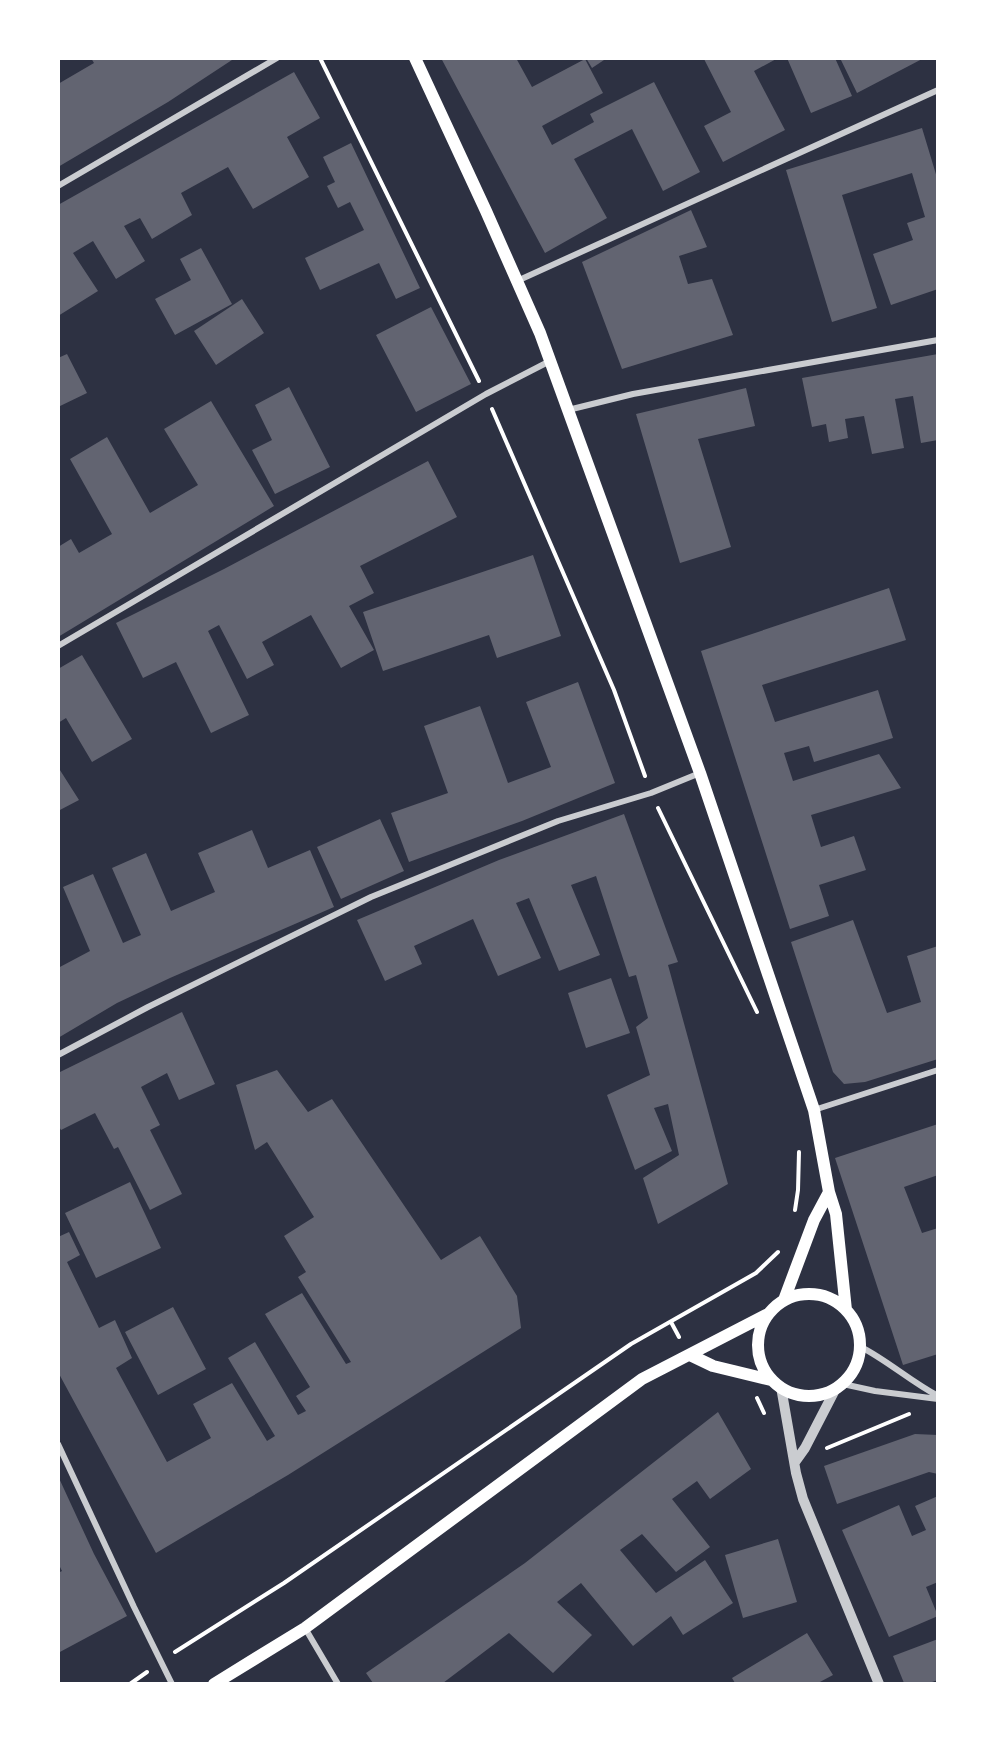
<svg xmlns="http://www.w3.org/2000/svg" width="996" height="1742" font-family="Barlow,sans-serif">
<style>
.building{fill:#626471}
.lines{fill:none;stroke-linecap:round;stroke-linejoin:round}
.path{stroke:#fff;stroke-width:4}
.minor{stroke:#caccd0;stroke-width:6}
.tertiary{stroke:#caccd0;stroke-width:10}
.secondary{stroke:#fff;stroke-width:12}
</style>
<rect width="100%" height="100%" fill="#2d3142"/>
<path class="building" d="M91,58H235L168,102L58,167V84L94,63Z
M441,58H516L532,87L585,59L603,93L542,126L552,145L594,122L590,114L654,82L700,172L663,191L632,129L574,159L607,218L545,253Z
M586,58H607L592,68Z
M705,58H778L754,71L785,130L723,162L704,126L731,112L704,59Z
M787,58H835L852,96L811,113Z
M840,58H924L857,93Z
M294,72L320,118L287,137L309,177L253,209L228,167L181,193L192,215L152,239L140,218L124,226L145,261L116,279L93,241L73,253L98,291L58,316V205Z
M922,128L938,181V289L891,305L873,254L913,240L907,223L925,217L912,173L842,195L877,308L832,322L786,170Z
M351,143L420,288L396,299L379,263L320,290L305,258L364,230L350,202L338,208L327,186L335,182L323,157Z
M691,210L707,247L679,256L688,284L712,279L733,335L622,369L582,262Z
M201,248L232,304L175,335L155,299L191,280L180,259Z
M242,299L264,333L216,365L194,331Z
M431,307L471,384L416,412L376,335Z
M67,354L87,393L58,407V358Z
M938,354V440L921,443L913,396L895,399L904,448L872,454L864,416L845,419L848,438L829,442L826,424L812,427L802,378Z
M289,387L330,467L275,494L252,450L272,440L255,405Z
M746,388L755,426L698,439L731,547L680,563L636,414Z
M211,401L274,506L58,637V547L71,539L79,553L112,534L70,459L107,437L150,513L198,485L164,429Z
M428,461L457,517L360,566L374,593L349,606L374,650L341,668L311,615L262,642L274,665L247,679L219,625L208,631L249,715L211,733L176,662L143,678L116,623L224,569Z
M533,555L561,636L497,658L489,635L383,671L363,612Z
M889,588L906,640L762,685L775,722L878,690L893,738L814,762L809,746L784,753L793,781L879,754L901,788L811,815L821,847L854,836L866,870L819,885L829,916L790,929L701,651Z
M82,655L132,739L92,762L66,718L58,723V669Z
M578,682L615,783L522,821L409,862L391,813L448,793L424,726L480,706L508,783L551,767L526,702Z
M58,767L79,800L58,811Z
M624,814L678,962L668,965L728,1184L658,1224L643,1178L679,1155L668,1104L654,1108L672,1151L635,1170L607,1095L650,1075L636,1027L648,1018L636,975L629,977L596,876L571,885L600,955L559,971L529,898L516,903L541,958L498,976L473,919L414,946L422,964L385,981L357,920L499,860Z
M380,819L404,871L341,899L317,847Z
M252,830L268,868L310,850L334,907L170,978L117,1003L58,1038V968L90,951L63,887L93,874L123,943L141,935L112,868L146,853L171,911L215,892L198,853Z
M853,920L887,1013L921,1002L907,956L938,946V1059L865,1082L844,1084L833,1072L791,942Z
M611,978L630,1033L586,1048L568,993Z
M182,1012L215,1084L179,1100L167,1073L141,1087L160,1125L150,1130L182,1194L150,1210L118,1147L114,1149L95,1113L61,1130L58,1125V1073Z
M277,1070L308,1112L332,1099L441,1260L480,1236L517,1296L521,1328L288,1475L156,1553L58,1372V1237L69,1232L80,1255L67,1262L99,1328L115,1320L132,1358L116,1368L167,1462L211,1438L193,1404L232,1383L267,1441L275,1436L228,1358L255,1342L298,1415L306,1411L296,1396L310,1387L265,1314L302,1293L346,1364L351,1362L298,1277L306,1272L284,1236L314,1217L267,1142L255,1150L236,1085Z
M938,1124V1175L904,1187L922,1233L938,1228V1354L903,1365L835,1158Z
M130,1182L161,1248L96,1278L65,1213Z
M173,1307L206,1369L158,1395L125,1332Z
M718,1412L751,1469L710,1499L697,1481L672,1499L710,1547L676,1572L642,1534L620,1550L656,1593L705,1560L733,1603L683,1635L671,1616L633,1646L581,1583L557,1602L592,1635L553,1673L509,1633L443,1683H373L366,1673L525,1563Z
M915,1434L938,1435V1474L929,1472L837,1504L824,1466Z
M58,1476L94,1554L127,1616L58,1653V1573L62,1571L58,1563Z
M938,1496V1582L926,1587L938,1616L889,1637L842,1530L899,1505L912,1536L926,1530L915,1506Z
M778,1539L797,1602L743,1618L725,1555Z
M807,1633L833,1675L818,1683H735L732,1678Z
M938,1639V1680L932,1682L933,1683H904L893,1656Z"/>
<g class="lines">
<path class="path" d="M320,58L479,381
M492,409L614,690L645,776
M658,808L757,1012
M795,1210L798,1190L799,1152
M671,1322L679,1337
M757,1398L764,1413
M827,1448L909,1414
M175,1652L284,1583L631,1344L756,1273L778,1252
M130,1684L147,1672"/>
<path class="minor" d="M58,186L277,58
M517,281L938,90
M568,410L633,394L938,340
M58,646L486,394L550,361
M58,1055L148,1007L371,897L558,821L651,793L700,773
M814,1110L938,1070
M861,1347C888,1361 910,1381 938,1396
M843,1384L875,1391L938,1399
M58,1444L134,1607L172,1684
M305,1628L338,1684"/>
<path class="tertiary" d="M781,1387L796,1473L803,1499L879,1684
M795,1462L805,1448L836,1388"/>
<path class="secondary" d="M415,58L486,211L540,333L700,773L814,1110L829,1192L836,1214L846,1310
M758 1345a51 51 0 1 1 102 0a51 51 0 1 1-102 0Z
M784,1300L814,1220L829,1192
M690,1355L713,1366L771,1380
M214,1684L305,1628L642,1379L768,1314"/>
</g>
<rect width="996" height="1742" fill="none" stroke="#ffffff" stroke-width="120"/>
</svg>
